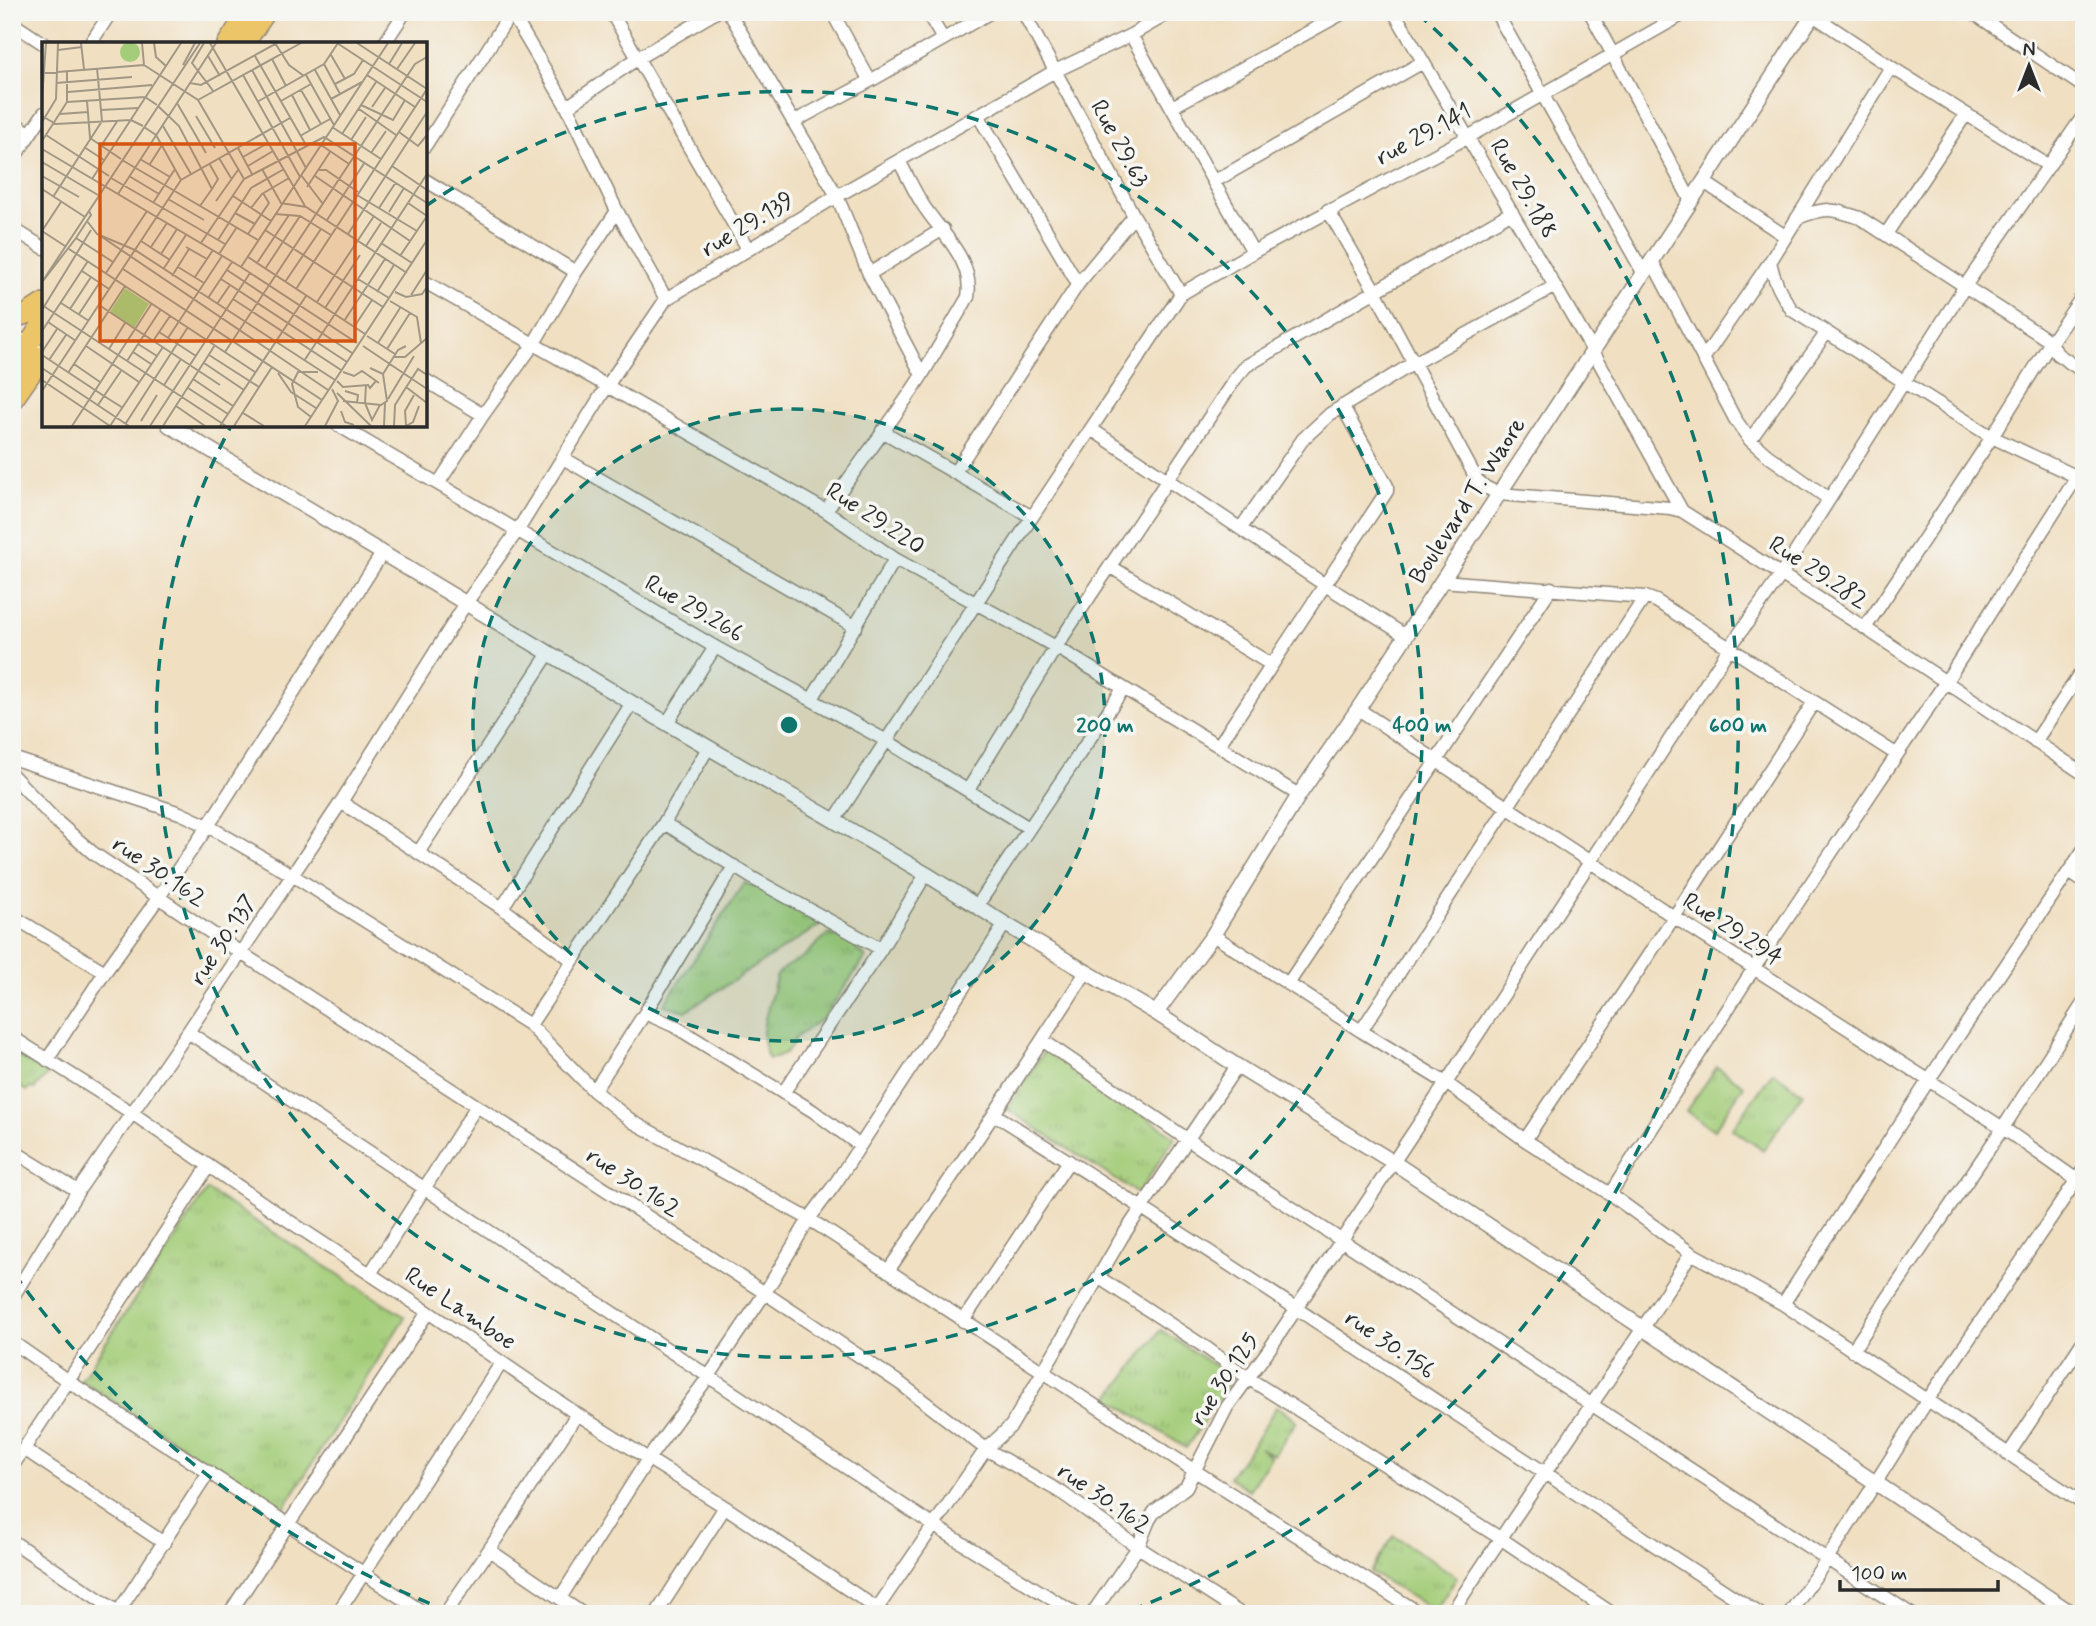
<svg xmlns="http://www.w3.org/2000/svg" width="2096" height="1626" font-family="Mynerve,sans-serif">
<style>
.grass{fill:url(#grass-tufts);stroke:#687c52;stroke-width:2}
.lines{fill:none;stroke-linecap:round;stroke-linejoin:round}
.minor-casing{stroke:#8e8576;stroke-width:15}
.tertiary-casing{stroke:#8e8576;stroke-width:17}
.primary-casing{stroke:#8e8576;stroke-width:22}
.minor{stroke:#fff;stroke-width:12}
.tertiary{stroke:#fff;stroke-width:14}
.primary{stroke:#edc569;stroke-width:19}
.ring{fill:none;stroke:#0f766e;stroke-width:3.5;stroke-dasharray:12 9}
.labels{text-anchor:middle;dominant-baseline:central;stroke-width:7;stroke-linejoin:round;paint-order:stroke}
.street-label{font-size:24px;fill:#2b2b2b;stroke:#f6f6f2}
.inset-road{fill:none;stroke:#a19785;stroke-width:2}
.view{fill:#d5540f;fill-opacity:0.15;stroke:#d5540f;stroke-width:3.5}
.inset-edge{fill:none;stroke:#2b2b2b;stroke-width:3.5}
.centre{fill:#0f766e;stroke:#f6f6f2;stroke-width:3.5}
.ring-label{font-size:21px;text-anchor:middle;font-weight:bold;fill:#0f766e;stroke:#f6f6f2;stroke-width:7;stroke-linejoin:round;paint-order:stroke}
</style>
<defs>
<pattern id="grass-tufts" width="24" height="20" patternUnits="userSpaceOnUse" patternTransform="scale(1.75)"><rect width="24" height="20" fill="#a4cd79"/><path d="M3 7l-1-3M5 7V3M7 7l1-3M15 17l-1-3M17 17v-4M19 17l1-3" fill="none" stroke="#8db069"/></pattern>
</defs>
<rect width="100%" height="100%" fill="#f6f6f2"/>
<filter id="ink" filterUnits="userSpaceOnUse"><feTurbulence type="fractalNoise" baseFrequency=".0143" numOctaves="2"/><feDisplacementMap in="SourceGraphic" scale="14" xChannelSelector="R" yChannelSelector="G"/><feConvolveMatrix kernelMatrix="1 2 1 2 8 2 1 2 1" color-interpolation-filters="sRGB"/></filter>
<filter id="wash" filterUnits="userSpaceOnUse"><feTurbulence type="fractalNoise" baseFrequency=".00686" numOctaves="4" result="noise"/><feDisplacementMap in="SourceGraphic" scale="28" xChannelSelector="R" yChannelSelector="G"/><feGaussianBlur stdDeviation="1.57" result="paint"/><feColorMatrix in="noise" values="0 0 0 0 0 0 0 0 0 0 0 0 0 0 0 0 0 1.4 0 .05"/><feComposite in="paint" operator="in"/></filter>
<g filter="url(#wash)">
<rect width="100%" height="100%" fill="#f0dfc1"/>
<path class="grass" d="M744,883L757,887L823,923L686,1011L664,1005Z
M829,934L857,944V951L866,957L823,1018L795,1038C793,1049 781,1058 769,1059C754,1034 771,1004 776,977C782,966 793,964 803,957C812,950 819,940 829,934Z
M1047,1047L1175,1137L1138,1194L1007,1109Z
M12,1052L48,1074L34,1089L29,1088L27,1091L13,1083L17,1078L12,1074Z
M1717,1067L1744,1085L1714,1130L1686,1111Z
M1773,1072L1803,1093L1763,1150L1732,1129Z
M207,1190L405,1317L282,1511L81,1380Z
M1161,1330L1233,1378L1186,1448L1109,1398Z
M1277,1406L1297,1421L1274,1455L1260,1448L1271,1457L1249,1490L1229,1477L1253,1444Z
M1394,1536L1457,1577L1435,1611L1370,1572Z"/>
</g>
<g filter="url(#ink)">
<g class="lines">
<defs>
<path id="minor" d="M511,12L567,107L617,211L666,299
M611,12L748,249
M729,12L837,196L869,274L922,375C892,422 858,465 826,511
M832,12L870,81
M927,12L943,39
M1023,12L1134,216L1181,294
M1394,12L1593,351L1682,511
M1496,12L1644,274
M1590,12L1691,201
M1972,12L2084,87
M1813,15L1891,67L2049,166
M12,23L44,44
M1131,35L1253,252
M90,44L111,12
M384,44L405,12
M567,107L638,58L716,12
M1172,107L1345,12
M978,115L1078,284
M12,122L30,133
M793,122L870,81L991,12
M425,146L511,13
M12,161L44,113
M899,161C907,175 914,191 923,205C941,233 974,260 968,297L922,375
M425,180L576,272
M1215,181L1423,62
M1704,182L1785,236
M1328,210L1375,291L1477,480L1485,487L1499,494L1670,508L1682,511L1865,628L2084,774
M1797,218C1827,207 1830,208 1860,218L2051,342L2057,354L2084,372
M12,228L44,248
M1886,234L1966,114
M1652,261L1735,419L1750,440L1767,455L1829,499
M1770,262C1774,281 1781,294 1792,310L1904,382L1992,437L2084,480
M869,274L943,229
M425,282L826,511L895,559L1056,647L1299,795
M1703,359L1770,262L1891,67
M425,380L483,415
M338,425L715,647L885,740L1029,828
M1091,429L1325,585L1406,636
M882,431L1032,517
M1750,440L1827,332
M563,458L856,627
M955,472L1078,284L1134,216
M438,484L483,415L533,345L576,272L617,211
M1241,528L1303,439L1330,414L1414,363L1555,286
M1111,567L1272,665
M1442,581L1645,597L1656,601L1896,754
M1865,628L1992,437L2051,342L2084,294
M812,699L895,559
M1358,709L1674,917L2003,1128L2084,1185
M667,723L715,647
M2035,742L2084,668
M1219,745L1387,491V486L1342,406
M12,758L180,813L208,826L292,875L530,1025L594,1091L633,1122L809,1219L1195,1471L1421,1614
M12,775L55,820L93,853L241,953L765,1293L901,1384L986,1449L1062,1493L1138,1547L1241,1614
M968,790L1056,647L1235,379L1246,366L1512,212
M341,802L502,908L572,960
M834,821L1032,517L1181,294L1253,252L1468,137L1687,12
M664,823L754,879L881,949
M418,853L549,653
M2069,872L2084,882
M977,906L1123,689
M502,908L632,703
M12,916L105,972
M1213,935L1361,1031L1446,1083L1525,1140L1610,1194L1691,1253L1783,1304L2084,1504
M1288,984L1551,588
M645,1013L674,1026L813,1111L859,1145
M530,1025L664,823L708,748
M1361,1031L1645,597
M188,1032L933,1525L1076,1614
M12,1037L132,1113L283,1217L428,1312L577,1414L725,1507L885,1614
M1042,1040L1187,1139L1911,1614
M47,1060L105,972L159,897L208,826L383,552
M594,1091L645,1013L734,866
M783,1093L881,949L926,874
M994,1114C1253,1276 1504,1448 1760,1614
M1525,1140L1674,917L1814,702
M12,1150L78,1191
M1610,1194L1754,968L1945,683L2084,466
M888,1271L994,1114L1086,972
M370,1274L476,1107
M1098,1277L1208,1349L1248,1378L1500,1538L1613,1614
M12,1298L78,1191L188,1032L341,802L466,603L518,530L607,386L666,299L837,196L1055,71L1131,35L1171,12
M1783,1304L1928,1081L2084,849
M963,1321L1069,1161
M12,1342L68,1381L426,1614
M1852,1351L2003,1128L2084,1002
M24,1449L164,1543
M2008,1455L2084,1340
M12,1467L208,1167
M12,1541L118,1612
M489,1550L583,1614
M560,1598L648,1459L709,1376L765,1293L809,1219L835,1184L1005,924
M874,1613L986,1449L1011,1426L1122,1237L1237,1066
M117,1614L209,1472
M229,1614L428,1312
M337,1614L502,1362
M445,1614L489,1550L577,1414
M656,1614L725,1507
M1092,1614L1138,1547L1149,1520L1155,1511L1186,1487L1227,1407L1270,1348L1446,1083L1730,647L1781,575L1965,286L2084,115
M1451,1614C1529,1492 1615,1376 1691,1253
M1789,1614L1828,1558L1927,1401L2084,1169"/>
<path id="tertiary" d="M12,335L36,350
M169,425L632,703L926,874L1005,924L1156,1013L1237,1066L1393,1162L2073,1614
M1156,1013L1213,935L1299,795L1358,709L1815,12"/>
<path id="primary" d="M227,44L248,12
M244,44L266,12
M12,318L27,314L44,303
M12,370L44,321
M12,401L44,355"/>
</defs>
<use href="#minor" class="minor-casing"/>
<use href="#tertiary" class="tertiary-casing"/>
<use href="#primary" class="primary-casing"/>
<use href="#minor" class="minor"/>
<use href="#tertiary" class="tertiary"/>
<use href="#primary" class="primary"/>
</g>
</g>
<circle cx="789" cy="725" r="316" fill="#0f766e" fill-opacity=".12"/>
<g class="ring">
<circle cx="789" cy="725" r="316"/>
<path d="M426 206A633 633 0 1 1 230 428"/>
<path d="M449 1611A949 949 0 0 1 16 1276M1418 14A949 949 0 0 1 1129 1611"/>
</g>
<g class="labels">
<g class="street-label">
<text transform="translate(1424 135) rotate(-28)">rue 29.141</text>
<text transform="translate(1119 144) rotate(61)">Rue 29.63</text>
<text transform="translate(1523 189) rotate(60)">Rue 29.188</text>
<text transform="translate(748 225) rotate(-31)">rue 29.139</text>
<text transform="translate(1468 501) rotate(-57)">Boulevard T. Waore</text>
<text transform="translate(875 519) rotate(33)">Rue 29.220</text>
<text transform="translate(1818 573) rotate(33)">Rue 29.282</text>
<text transform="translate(694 609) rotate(30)">Rue 29.266</text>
<text transform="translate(159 872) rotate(34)">rue 30.162</text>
<text transform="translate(1732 930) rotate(33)">Rue 29.294</text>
<text transform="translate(224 940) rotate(-57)">rue 30.137</text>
<text transform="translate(633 1183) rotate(33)">rue 30.162</text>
<text transform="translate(460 1309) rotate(34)">Rue Lamboe</text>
<text transform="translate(1390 1345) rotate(34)">rue 30.156</text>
<text transform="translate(1225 1379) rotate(-57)">rue 30.125</text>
<text transform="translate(1104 1499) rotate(34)">rue 30.162</text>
</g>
</g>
<g transform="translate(42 42)">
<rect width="385" height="385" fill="#f0dfc1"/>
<path d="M78 10a10 10 0 1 1 20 0a10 10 0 1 1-20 0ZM83,246L107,262L92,286L68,270Z" fill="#a4cd79"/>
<path class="inset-road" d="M39,1L42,27M100,1L102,23M112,1L114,15L124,24M162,1L150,21L172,50M168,1L263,164M233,1L247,23L262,34M295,1L385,60M16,8L40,5M289,13L303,37M166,14L178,34M213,14L264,103M230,17L244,44M282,22L298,52M347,22L360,1M102,23L156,58L202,137M141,23L153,1M355,27L373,1M210,28L264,126M273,28L298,73M3,31L102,23M201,33L258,135M264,33L292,83M325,33L373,65M14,41L90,35M148,41L159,43L235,1M293,42L312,32L321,18M259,48L279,82M26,50L110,43M250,53L268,88M0,57L4,1M289,57L320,40M156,58L259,1M45,59L48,96L79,117M239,59L269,42M25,60L103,55L115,63M215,60L282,22L296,1M135,61L164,111M319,63L351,78L363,58M116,64L137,84L170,147L158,164M330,65L343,46M317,67L354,93M59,68L96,66M18,72L46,70M0,74L14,82L89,78L101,84M154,74L173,106M0,80L14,57L16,1M121,84L149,132M102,85L114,93L139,138M290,85L339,117M357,90L376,104L385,93M300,92L334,40M4,93L67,134M258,94L288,77M309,98L324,75M0,99L25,60V29M279,103L307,122M59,104L76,78M42,105L62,118M196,106L210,132M0,107L199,225L315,301M329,111L344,89M201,115L226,101M177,116L189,136M98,117L128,135M80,118L216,198M0,120L56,153M167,121L176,137L170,147M108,122L120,103M206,124L231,109M350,124L385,148M220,127L239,161L264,165L365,231M277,128H284L316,150M259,133L281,162M0,134L37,155M87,134L117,152M273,134L368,199M69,136L183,202M50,137L139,1M265,145L288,110M0,147L43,175M76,152L174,1M315,153L375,189M191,154L229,179M11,155L60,79L55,26M126,157L162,178M174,159L196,128M19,160L0,189L23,204M111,161L133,127M366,161L385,174M209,166L220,152L247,136M337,166L354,140M347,170L362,146M193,171L213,182M233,172L258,174L289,193M285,178L323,120M45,179L55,192L93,208L293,338M223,188L341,265M206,192L227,161L221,151M306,192L385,70M57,193L286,348M34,196L71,220M176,198L209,146L242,127M99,199L128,218M159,201L202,137L282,95L385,161M339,201L370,221M324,204L339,181M109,205L125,181M144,205L165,217M27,207L213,330M119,212L135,187M177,212L195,185M358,214L385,174M206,215L323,292M215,221L247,173M136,225L162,241M199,225L346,1M122,226L144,193M81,227L280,358M223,227L258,174M185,228L310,311M40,229L67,247M64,231L105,169M130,234L147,207M153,235L171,208M179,237L305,320M316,237L347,256M1,239L34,196L49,173L47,169M0,240L158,1M243,240L279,187M254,247L385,47L315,1M335,250L352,223M353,250L364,255L380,252L385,245M369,253L385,228M166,256L190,220M191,257L299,328M348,259L375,275L379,301M275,260L332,174M19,261L47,279M175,262L188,243M0,263L184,384M57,263L178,343M283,266L318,213M28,267L49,235M0,268L49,188M37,272L58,240M302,279L343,217M6,280L34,299M312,285L330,258M0,289L46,219M117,290L154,314M325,294L353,312M126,296L180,214M111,299L128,274M336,301L358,266M96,302L115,314M44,304L97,340M321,304L385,347M67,307L83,281M345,307L368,271M0,310L15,287M91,310L109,322M183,310L373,22L385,15M0,313L62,354L56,363M167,313L217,345M351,315H363L385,296M7,318L24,293M85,319L119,267M262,319L385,132M162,321L202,348M32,322L58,340M0,326L87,384M79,329L62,354L81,366M301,330L312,334L320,329L337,341M26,331L83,244M236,331L249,350L274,366M341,332L356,308L364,304M151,337L191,364M0,338L68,384M295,339L301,345L326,343L328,346L334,339M122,343L139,317M324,343L323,361L330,378L338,363M364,345L385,361M146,346L186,372M0,349L139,138L248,76M303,349L316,353L315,361M295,351L329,384M346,357L372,314M301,359L339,363L345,359L341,332L328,326M134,364L163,384M299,369L303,380L312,383M201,371L222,384M269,375L256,365L250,342L256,330H276M99,379L115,353M84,381L146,285M364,383L363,369L372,353M30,384L110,261M68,384L121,305M108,384L208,231M121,384L173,303M178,384L264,254M192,384L230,325M263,384L385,198M283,384L296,359L290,347M342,384L343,361M352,384L353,363L363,347L376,327L385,333M364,384L371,380L377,364"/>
<path class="view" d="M58,102H313V299H58Z"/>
<rect width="385" height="385" class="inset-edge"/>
</g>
<circle cx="789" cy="725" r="10" class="centre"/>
<g class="ring-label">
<text x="1105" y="732">200 m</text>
<text x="1422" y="732">400 m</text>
<text x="1738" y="732">600 m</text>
</g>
<rect width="2096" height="1626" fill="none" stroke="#f6f6f2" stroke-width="42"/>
<g transform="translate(2029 66)" stroke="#f6f6f2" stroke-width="5" paint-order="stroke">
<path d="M0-5L12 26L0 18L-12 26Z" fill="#2b2b2b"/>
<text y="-10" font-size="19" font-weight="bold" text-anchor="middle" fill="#2b2b2b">N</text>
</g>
<path d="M1840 1580v10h158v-10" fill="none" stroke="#2b2b2b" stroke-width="3.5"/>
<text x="1851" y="1580" font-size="21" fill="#2b2b2b" stroke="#f6f6f2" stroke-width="5" paint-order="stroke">100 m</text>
</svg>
